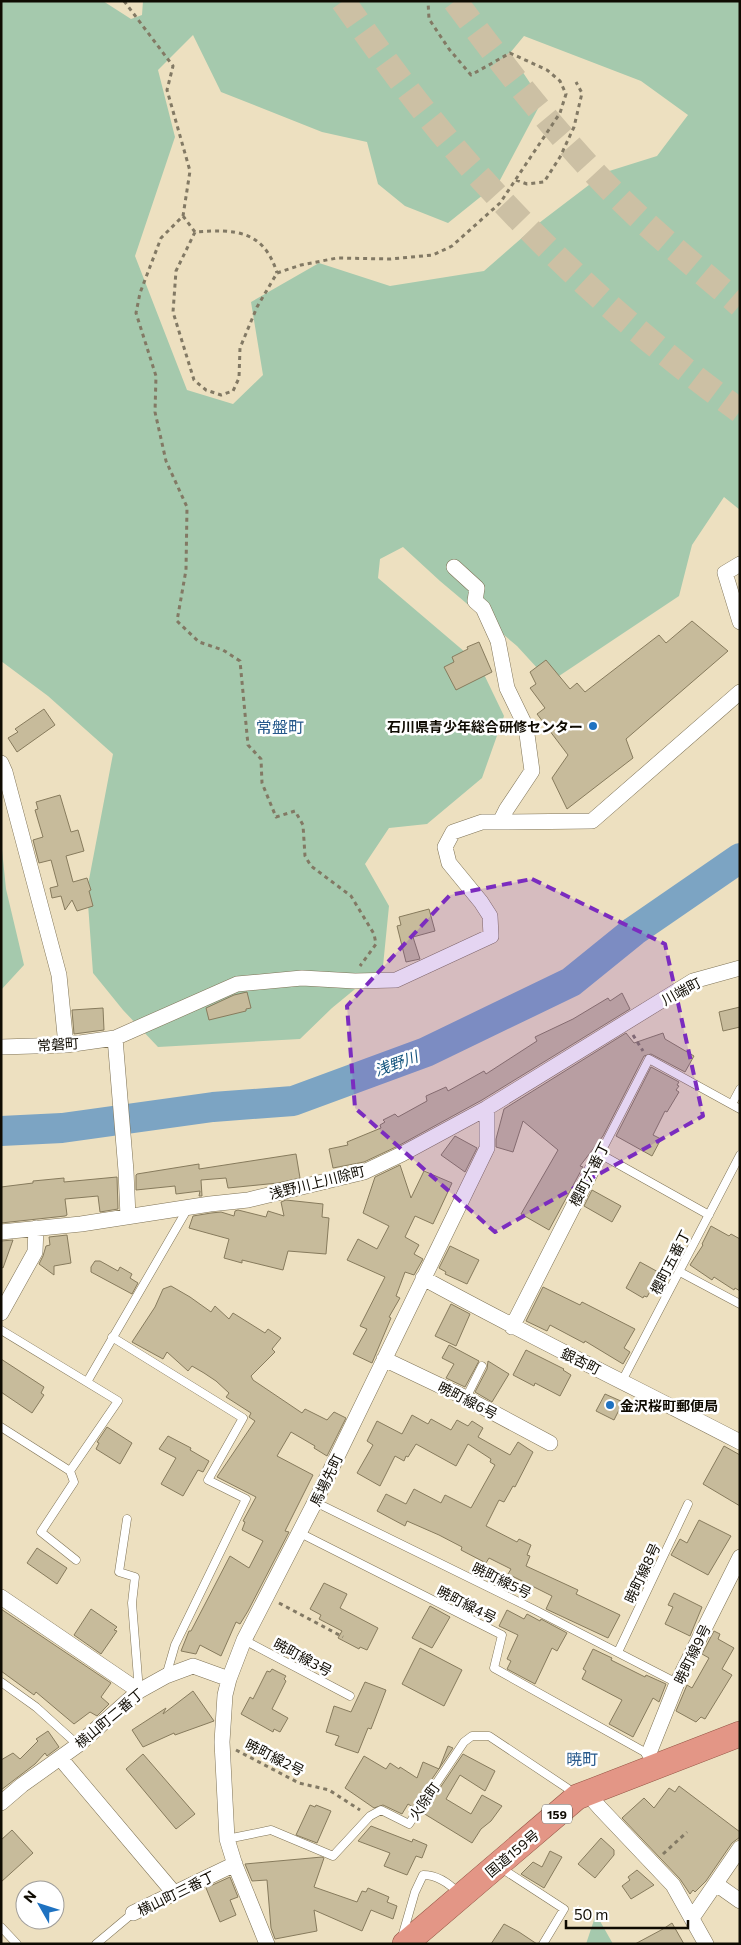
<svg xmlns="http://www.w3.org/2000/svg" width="741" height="1945" font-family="Commissioner,'Noto Sans JP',sans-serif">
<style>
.green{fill:#a5c9ad;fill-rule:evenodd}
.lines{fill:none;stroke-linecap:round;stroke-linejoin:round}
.river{stroke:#7ca4c3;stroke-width:30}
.building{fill:#c7bb9b;stroke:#877b5d}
.trunk-tunnel{stroke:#ccc0a4;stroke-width:25;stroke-dasharray:25 12;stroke-linecap:butt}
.service-casing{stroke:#7f7356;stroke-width:9}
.minor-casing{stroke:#7f7356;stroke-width:16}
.trunk-casing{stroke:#945444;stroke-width:26}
.path{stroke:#827964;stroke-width:3;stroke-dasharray:4 4;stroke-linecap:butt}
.service{stroke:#fff;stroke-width:8}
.minor{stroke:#fff;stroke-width:15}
.trunk{stroke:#e39686;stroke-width:25}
.marked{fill:#7b2cbf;fill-opacity:0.2;stroke:#7b2cbf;stroke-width:4;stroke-dasharray:10 6;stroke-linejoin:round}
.poi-dot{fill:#1f72c1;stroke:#fff;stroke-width:2}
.labels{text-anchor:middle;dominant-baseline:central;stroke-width:5;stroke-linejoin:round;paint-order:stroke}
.shield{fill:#fff;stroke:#57544e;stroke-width:1}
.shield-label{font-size:12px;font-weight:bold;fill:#0f0b02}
.poi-label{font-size:14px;font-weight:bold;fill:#0f0b02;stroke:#fff;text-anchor:end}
.street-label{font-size:14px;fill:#0f0b02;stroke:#fff}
.water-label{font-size:15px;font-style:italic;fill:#12537d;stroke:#fff}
.quarter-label{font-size:16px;fill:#27598c;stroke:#fff}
</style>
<rect width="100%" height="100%" fill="#ede0c0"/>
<path class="green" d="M1,1H103L131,19L142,15L143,1H740V510L724,497L692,545L679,596L550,682L517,646L440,581L403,547L380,559L378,578L479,664L504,716L482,778L427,824L389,828L365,864L389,906L383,966L332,1008L300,1039L158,1047L123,1010L93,973L87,890L113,754L48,696L1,661ZM193,35L221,92L322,132L367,142L378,184L405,206L448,223L499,182L542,101L510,53L524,36L641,81L688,115L657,156L606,172L539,223L484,271L390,286L319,263L251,302L263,375L233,404L187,390L135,256L175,137L158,70Z
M1,840L6,889L24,965L1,990Z
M596,1914L613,1944H586Z"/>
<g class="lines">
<path class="river" d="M1,1131L62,1128L213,1107L293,1101L426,1052L571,982L634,931L740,858"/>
</g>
<path class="building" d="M692,621L728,651L626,739L633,758L567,809L552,778L568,755L537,714L545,708L530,688L536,684L530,672L546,660L570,689L577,683L585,692L659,635L666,643Z
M479,642L492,672L456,690L444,667L454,662L452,657L468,649L467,647Z
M44,709L55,725L17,752L8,738L18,732L15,729Z
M60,795L71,832L78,830L84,851L66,856L73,882L87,878L91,890L89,891L93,906L77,911L72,900L65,910L61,896L52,898L50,888L58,886L51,860L39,863L33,840L43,837L35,810L38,809L36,802Z
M429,909L435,931L413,937L420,959L406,962L397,926L401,925L399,917Z
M247,992L251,1008L246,1009V1011L209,1020L206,1008L234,995Z
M622,993L630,1009L482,1100L398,1146L364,1162L333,1168L329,1149L348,1145L347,1142L381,1128L380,1125L385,1122L383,1120L395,1114L398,1117L427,1101L426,1096L446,1087L448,1091L484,1071L486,1074L537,1041L535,1037L573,1019L608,998L610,1001Z
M740,1007V1027L723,1031L719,1012Z
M103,1008L104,1030L74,1034L72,1010Z
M626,1033L634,1043L663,1033L665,1039L694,1056L685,1072L651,1054L644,1056L603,1136L580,1166L583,1167L549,1230L521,1214L558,1150L523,1121L513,1152L496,1147V1139L504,1109Z
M651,1067L679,1082L677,1085L679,1086L676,1090L679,1092L667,1112L665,1111L653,1135L661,1139L652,1156L616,1136Z
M455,1136L477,1148L465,1172L441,1155Z
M296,1154L300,1178L278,1183L228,1188L226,1178L201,1180L202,1196H199L200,1191L176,1194L175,1186L136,1190V1175L137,1174L199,1164V1169Z
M400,1165L411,1198L424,1171L452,1183L433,1224L415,1216L405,1237L419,1245L414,1254L423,1259L414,1275L405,1272L396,1296L400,1298L389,1317L391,1318L372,1363L353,1354L367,1329L360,1326L385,1277L347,1260L358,1239L377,1249L389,1226L363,1213L375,1177Z
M117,1177L118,1209L100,1212L98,1196L65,1199L67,1215L65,1216L1,1223V1187L33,1183V1181L64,1178V1182Z
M592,1190L621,1206L612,1222L584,1206Z
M286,1200L323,1204L322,1217L329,1218L326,1254L288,1251L283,1270L242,1260V1263L224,1258L229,1239L189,1228L193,1216L211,1213L221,1212L234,1216L235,1211L238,1210L266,1217L268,1211L284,1216L281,1202Z
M711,1226L729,1236L731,1234L740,1239V1291L735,1288L734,1290L714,1277L712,1280L690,1265L703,1245L702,1244Z
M67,1235L71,1263L54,1266V1275L39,1264L43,1256L46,1246L50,1245L49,1237Z
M13,1240L3,1268L1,1267V1241Z
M450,1246L479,1260L467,1284L445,1274L446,1272L439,1268Z
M95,1261H100L118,1271L120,1267L132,1274L130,1278L138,1283L132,1294L91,1272V1267Z
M640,1262L660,1273L647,1297L644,1296L643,1298L626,1288Z
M171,1286L190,1297L211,1312L215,1306L229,1319L233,1313L265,1333L268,1329L281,1338L272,1349L275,1352L251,1376L253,1380L302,1413L305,1409L327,1420L334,1412L346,1418L327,1456L314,1448L315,1446L291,1432L277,1456L313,1475L285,1531L289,1532L248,1611L240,1624L236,1622L221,1656L200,1645L196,1654L181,1651L189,1631H191L230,1556L249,1568L263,1541L242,1530L245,1522L243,1521L256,1497L217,1477L255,1421L249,1417L251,1413L226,1397L229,1393L216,1381L204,1373L192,1366L188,1371L167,1352L163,1359L132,1342L155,1307L163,1289Z
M543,1287L580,1305L582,1302L635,1329L624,1348L630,1352L623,1364L585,1341L584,1343L550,1325L547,1331L526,1321Z
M451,1304L470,1314L456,1346L435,1336Z
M449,1345L479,1361L465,1387L446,1378L454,1364L442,1358Z
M526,1350L564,1369L563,1370L571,1375L560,1396L535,1383L534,1386L513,1375Z
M1,1359L44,1387L41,1393L44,1395L32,1413L1,1392Z
M488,1361L509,1374L492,1402L475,1392L487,1369Z
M605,1394L623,1402L614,1420L596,1411Z
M412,1415L428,1424L431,1419L451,1430L457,1420L468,1426L472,1421L483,1428L478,1437L510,1455L518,1442L533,1452L515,1487L513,1486L504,1502L499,1500L486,1526L517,1542L519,1539L531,1545L527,1555L530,1556L526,1566L578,1590L576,1594L620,1615L608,1638L546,1609L552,1596L508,1574L511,1569L489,1558L486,1563L461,1550L462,1547L439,1535L407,1521L405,1526L377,1511L386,1494L406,1504L414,1489L441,1503L445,1495L471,1508L495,1465L490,1462L491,1459L468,1444L456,1466L416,1444L408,1457L406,1456L404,1461L395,1456L380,1486L357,1473L373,1445L367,1441L377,1421L402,1434Z
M107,1427L132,1443L120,1464L96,1449L99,1443L97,1442Z
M168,1436L191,1448L190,1450L209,1461L203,1472L198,1470L183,1496L161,1484L176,1458L159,1449Z
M724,1446L740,1455V1506L703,1484Z
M699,1520L731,1536L708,1575L671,1555L680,1539L687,1543Z
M37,1548L67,1568L57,1584L27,1563Z
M324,1583L347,1594L340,1608L378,1628L367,1650L360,1647L359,1649L338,1638L342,1631L319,1619L321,1615L310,1609Z
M674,1593L702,1607L690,1636L665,1624L673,1607L668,1605Z
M430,1606L450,1617L432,1648L412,1638Z
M1,1609L111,1683L101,1697L109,1704L97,1716L90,1712L74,1724L36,1692L34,1695L1,1671Z
M91,1609L117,1627L114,1630L117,1631L101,1654L74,1635Z
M507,1610L524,1619L527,1614L540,1621L541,1619L567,1633L557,1651L552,1648L535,1684L507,1669L511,1661L507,1659L518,1635L499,1626Z
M714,1631L720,1634L718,1639L734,1648L722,1669L732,1675L705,1719L701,1717L696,1722L676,1711L687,1685L692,1688L709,1658L702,1654Z
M420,1648L462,1670L444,1706L402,1684Z
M593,1649L612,1658L611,1660L645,1677L646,1675L666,1684L659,1702L653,1698L633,1737L609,1724L622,1700L582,1679L586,1671L583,1669Z
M272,1669L286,1676L284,1679L286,1681L272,1709L288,1718L280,1732L274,1729L273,1732L241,1714L250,1697L253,1699L267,1671L270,1672Z
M365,1682L386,1690L371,1729L368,1728L358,1753L335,1745L339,1736L326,1732L334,1706L351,1712Z
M193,1691L214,1721L175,1735L174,1733L143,1747L132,1730L166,1708L163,1714Z
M48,1731L59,1747L47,1756L45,1753L35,1764L1,1790V1760L13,1753L20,1759L38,1741L36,1739Z
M448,1746L453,1748L413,1807L408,1804L402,1814L383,1805L374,1808L345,1788L364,1756L386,1769L390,1763L399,1769L400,1767L417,1778L423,1762L439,1769Z
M143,1754L195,1814L176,1829L126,1769Z
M463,1754L495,1771L485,1791L460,1775L446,1799L471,1814L482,1795L502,1806L491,1821L481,1829L472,1843L423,1813Z
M679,1786L740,1832V1837L732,1843L706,1881L695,1892L693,1890L690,1894L680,1879L622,1818L644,1798L654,1808L669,1788L675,1792Z
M310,1805L315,1807L316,1805L331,1811L317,1843L296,1835Z
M371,1826L412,1842L413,1839L427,1845L422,1858L416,1856L407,1875L384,1866L390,1853L358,1841Z
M12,1830L33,1853L1,1882V1840Z
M601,1838L614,1850V1855L595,1878L578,1864Z
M550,1851L562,1857L544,1888L521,1874L533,1862L542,1867Z
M322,1857L324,1858L314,1887L357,1902L362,1891L366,1892L368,1888L389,1897L387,1902L397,1906L393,1919L371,1910L362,1931L314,1910L317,1931L275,1939L271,1928L267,1880L252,1881L245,1864Z
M637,1870L654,1885L631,1899L622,1886L630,1880L628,1877Z
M230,1877L238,1897L230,1900L236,1915L220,1922L206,1888Z
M672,1923L684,1944H635L663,1929Z
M504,1924L519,1932L537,1944H491Z"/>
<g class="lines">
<path class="trunk-tunnel" d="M343,1C388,65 435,129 488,186C564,269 649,345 740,411
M455,1C506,69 558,137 618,197C656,235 699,269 740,305"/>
<defs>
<path id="service" d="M732,1104L740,1089
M709,1215L600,1154L649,1059L740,1109
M680,1272L740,1304
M1,1330L118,1401L70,1471
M112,1337L243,1418L208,1480L246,1499L175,1645L166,1676
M622,1381L740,1155
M87,1382L188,1208
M466,1398L482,1366
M1,1427L70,1471L74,1482L41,1532L76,1560
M315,1502L535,1610L677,1683
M127,1519L119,1572L135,1577L132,1603L139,1691
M300,1533L502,1635L494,1668L650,1755
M244,1640L350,1696
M618,1652L688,1504
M1,1682L36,1707L78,1745
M227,1839L271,1830L333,1856L370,1816L381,1810L409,1824L464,1742L472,1736H489L567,1788L575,1795
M501,1868L564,1909L543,1944
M1,1927L17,1944
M402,1937L415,1892L423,1875C437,1875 450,1884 459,1894
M96,1944L133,1913"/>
<path id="minor" d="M740,564L725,573L740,622
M1,763L5,772L59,975L66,1045
M500,822L592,821L740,692
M115,1038L126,1171L128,1217
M1,1047L66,1045L115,1038L237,984L302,978L355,981L396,980L491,936L490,916L481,902L449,863L445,847L453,832L482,822H500L506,810L532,771L526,727L507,688L498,641L483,608L475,601L477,588L454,567
M1,1232L81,1224L210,1204L248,1200L364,1172L402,1154L487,1108L693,981L740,968
M423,1278C527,1335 634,1387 740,1442
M1,1313L35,1252L36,1228
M512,1327L600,1154
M384,1359L466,1398L550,1443
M1,1597L139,1691
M649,1753L677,1683L740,1557
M60,1758L174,1893
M587,1793L600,1808L673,1885L706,1944
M1,1803L22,1785L78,1745L139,1691L166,1676L193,1666L229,1679
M716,1884L740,1901
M133,1913L235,1864
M692,1918L740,1848
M267,1944L235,1865L227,1839L222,1742L225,1695L229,1679L244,1640L315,1502L487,1148V1108"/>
<path id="trunk" d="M405,1944L577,1797L740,1734"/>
</defs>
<use href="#service" class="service-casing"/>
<use href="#minor" class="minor-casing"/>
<use href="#trunk" class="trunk-casing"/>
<path class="path" d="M124,1L173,66L167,90L190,171L183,216L161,238L140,293L136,313L156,376L155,412L166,461L187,507L186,570L177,621L199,642L223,650L240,661L248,745L261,759L262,783L276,817L295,811L303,825L305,856L311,866L351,896L374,934L376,944L360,966
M516,180L527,184L544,182L560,157L574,127L582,93L576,82
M183,216L195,232C235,229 264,230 277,273
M195,232L176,271L173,312L194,380L206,390L221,395L233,391L239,378L240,348L257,307L277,273L301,265L337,258L391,259L433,255L452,246L500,203L560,113L566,94L560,81L547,70L510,53L471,75L449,49L429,19L428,1
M633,1035L643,1051
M279,1603L343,1637
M236,1750L299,1783L329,1790L360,1810
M663,1854L687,1832"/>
<use href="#service" class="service"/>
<use href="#minor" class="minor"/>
<use href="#trunk" class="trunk"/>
</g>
<path class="marked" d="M532,879L665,944L703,1116L495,1232L355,1108L347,1006L450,895Z"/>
<g class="poi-dot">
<circle cx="593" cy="726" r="5"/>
<circle cx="610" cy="1405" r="5"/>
</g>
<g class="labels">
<rect class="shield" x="542" y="1804.5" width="30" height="19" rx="4"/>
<g class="shield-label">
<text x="557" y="1814">159</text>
</g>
<g class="poi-label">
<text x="583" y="726">石川県青少年総合研修センター</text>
<text x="620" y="1405" text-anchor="start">金沢桜町郵便局</text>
</g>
<g class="street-label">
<text transform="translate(681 991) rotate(-28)">川端町</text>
<text transform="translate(58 1044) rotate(-4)">常磐町</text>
<text transform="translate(589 1174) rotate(-63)">櫻町六番丁</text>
<text transform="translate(317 1182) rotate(-14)">浅野川上川除町</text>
<text transform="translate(670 1262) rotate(-63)">櫻町五番丁</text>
<text transform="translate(581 1361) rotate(26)">銀杏町</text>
<text transform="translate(468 1400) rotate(27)">暁町線6号</text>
<text transform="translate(326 1480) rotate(-64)">馬場先町</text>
<text transform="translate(642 1573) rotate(-65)">暁町線8号</text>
<text transform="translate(502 1580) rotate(26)">暁町線5号</text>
<text transform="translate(467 1604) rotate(27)">暁町線4号</text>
<text transform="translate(692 1654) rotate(-64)">暁町線9号</text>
<text transform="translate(303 1657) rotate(28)">暁町線3号</text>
<text transform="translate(109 1718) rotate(-40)">横山町二番丁</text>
<text transform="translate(275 1757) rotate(27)">暁町線2号</text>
<text transform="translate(424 1801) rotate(-55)">火除町</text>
<text transform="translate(512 1853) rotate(-40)">国道159号</text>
<text transform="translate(176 1893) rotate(-26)">横山町三番丁</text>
</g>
<g class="water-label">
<text transform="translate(396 1063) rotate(-20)">浅野川</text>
</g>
<g class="quarter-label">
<text x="280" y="726">常盤町</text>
<text x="582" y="1758">暁町</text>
</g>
</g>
<rect width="741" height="1945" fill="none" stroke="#0f0b02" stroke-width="5"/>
<g transform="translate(40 1905) rotate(309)"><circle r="24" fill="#ffffff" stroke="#9f9d9a"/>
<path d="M0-4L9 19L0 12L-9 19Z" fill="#1f72c1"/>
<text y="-8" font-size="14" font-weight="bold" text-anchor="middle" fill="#0f0b02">N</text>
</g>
<path d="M566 1920v8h122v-8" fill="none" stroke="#0f0b02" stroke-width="2.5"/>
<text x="574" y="1920" font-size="15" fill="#0f0b02" stroke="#ffffff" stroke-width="4" paint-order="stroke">50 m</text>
</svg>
